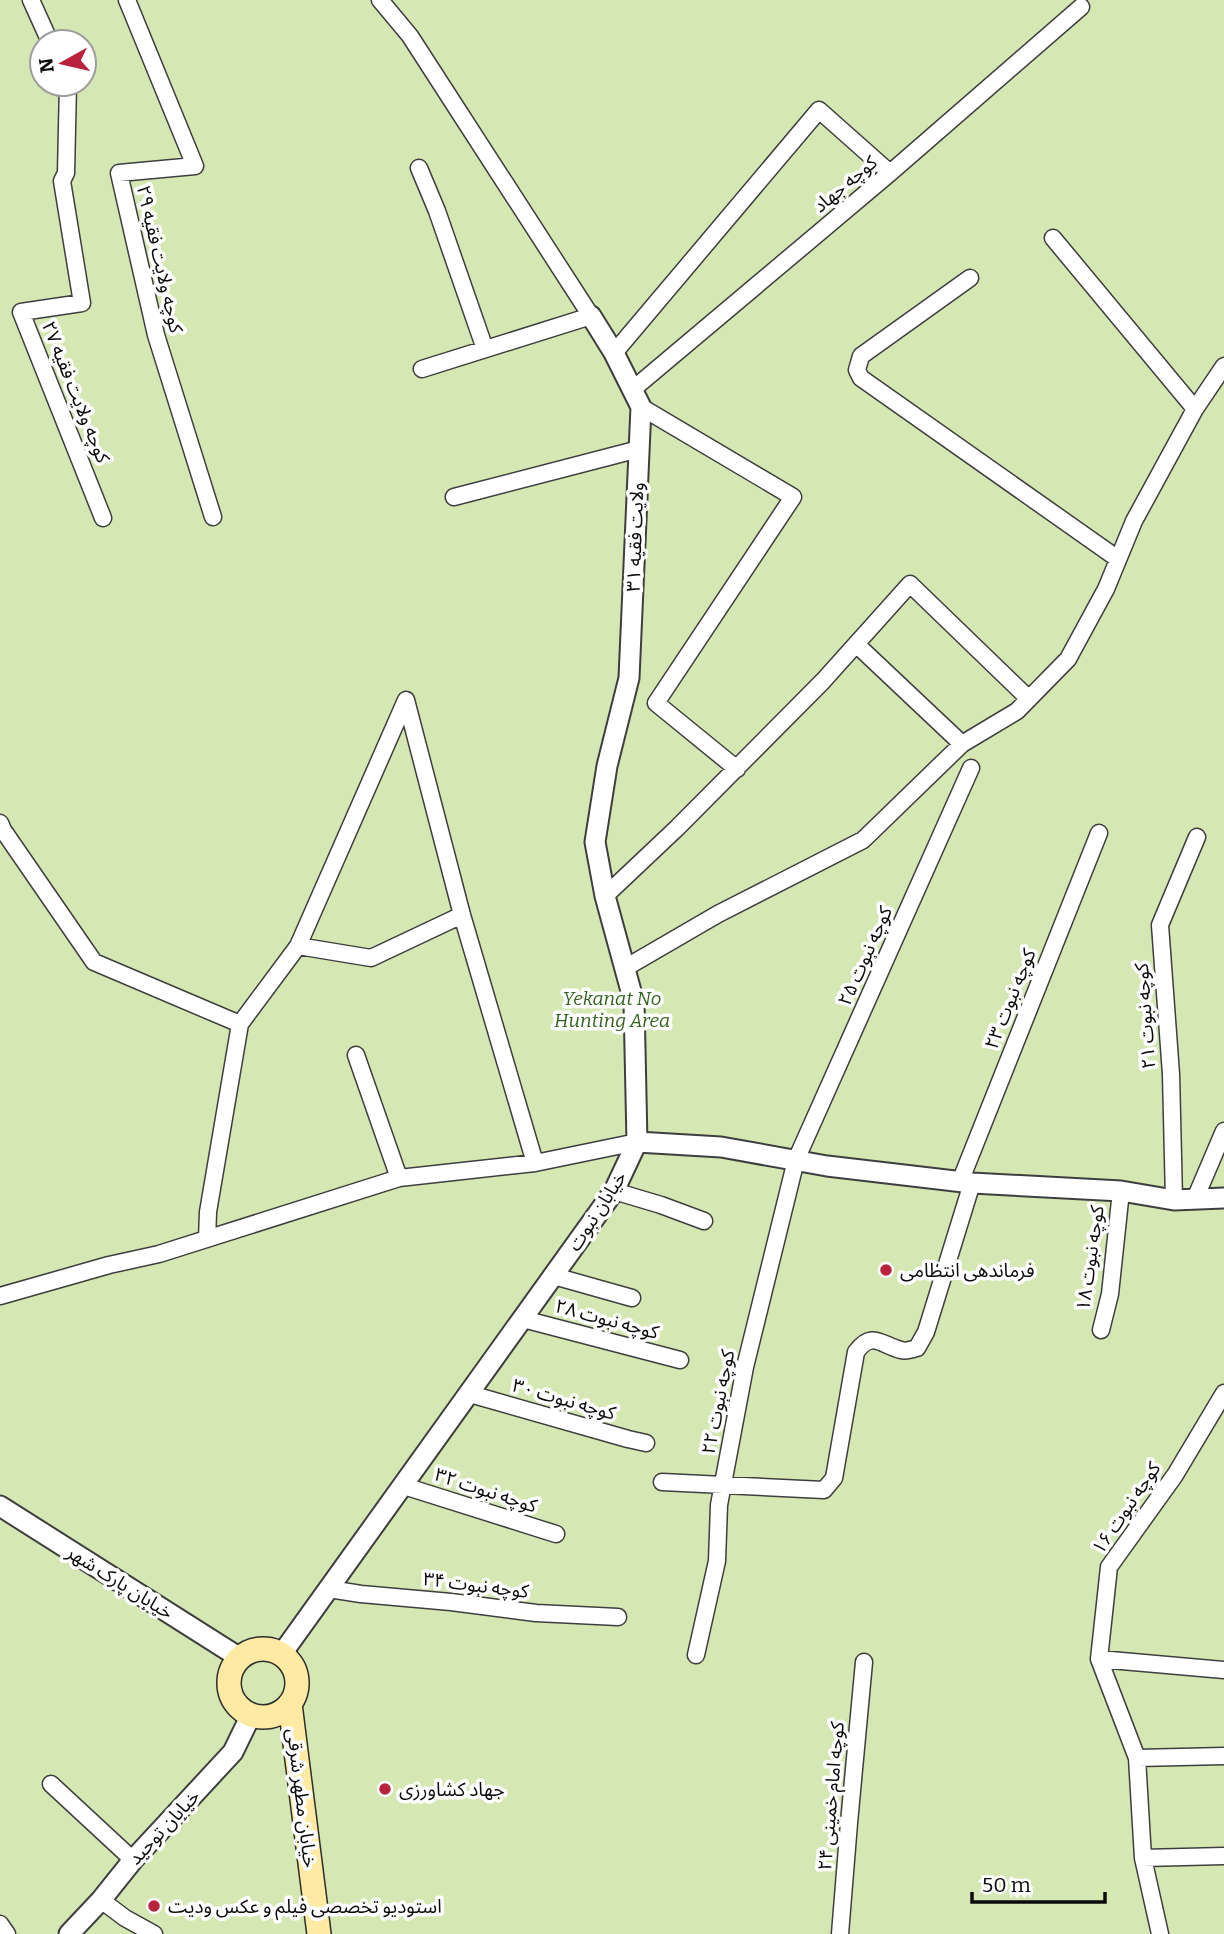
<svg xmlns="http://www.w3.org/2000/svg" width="1224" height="1934" font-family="Bitter,'Noto Sans Arabic',serif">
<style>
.green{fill:#d5e8b3;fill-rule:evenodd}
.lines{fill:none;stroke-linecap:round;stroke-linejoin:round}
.minor-casing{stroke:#3e3e3e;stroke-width:19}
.tertiary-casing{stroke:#3e3e3e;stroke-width:23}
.secondary-casing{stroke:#2d2d2d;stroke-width:26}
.minor{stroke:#fff;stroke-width:16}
.tertiary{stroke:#fff;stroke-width:19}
.secondary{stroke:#ffeaa3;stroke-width:23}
.poi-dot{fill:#ba233c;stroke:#fff;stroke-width:2.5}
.labels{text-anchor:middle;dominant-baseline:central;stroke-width:7;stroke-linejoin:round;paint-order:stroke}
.street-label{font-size:19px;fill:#0b0b0b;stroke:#fff}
.park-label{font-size:19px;font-style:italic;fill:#32611c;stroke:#fff}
.poi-label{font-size:19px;fill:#0b0b0b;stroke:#fff;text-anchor:start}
</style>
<rect width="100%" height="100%" fill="#fff8e8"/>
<path class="green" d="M0,0H1224V1934H0ZM42,42H84V84H42Z"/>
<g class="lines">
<defs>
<path id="minor" d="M31,0L50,42
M127,0L195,166L119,173L156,335L213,517
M380,0L410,36L591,316L422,369
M68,84L66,173L62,181L82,303L21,312L103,518
M419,168L437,211L485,349
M1053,238L1195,409
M970,278L861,356L857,370L861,378L1118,559
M614,353L819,110L890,173
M632,390L890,173L1081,7
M641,407L793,497L656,703L737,769
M454,497L639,449
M856,644L962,744
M0,823L3,830L94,962L240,1024
M605,896L677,828L823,681L910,584L1029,699
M298,946L371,958L462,915
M625,968L718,914L863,840L962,744L1017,711L1068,659L1106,589L1134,521L1195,409L1224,366
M356,1055L399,1178
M960,1182L1099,833
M614,1191L661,1205L704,1221
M1195,1199L1224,1131
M1174,1200L1171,1074L1160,925L1197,837
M207,1239L208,1212L240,1024L298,946L406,700L462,915L535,1163
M554,1276L632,1298
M0,1296L109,1265L159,1254L399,1178L535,1163L637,1142
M523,1319L680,1360
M1101,1330L1110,1294L1121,1191
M470,1394L628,1439L646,1443
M662,1482L824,1490L834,1478L856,1352C872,1330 881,1345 901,1350C906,1352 912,1349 917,1348L926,1332L972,1183
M404,1486L556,1534
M329,1589L361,1594L451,1602L536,1613L618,1617
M696,1655L717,1561L719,1505L745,1367L796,1160L971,768
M1099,1659L1224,1670
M1137,1758L1224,1756
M51,1784L133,1860
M1143,1858L1224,1856
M101,1900L125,1918L154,1934
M0,1924L7,1934
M840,1934L849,1823L864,1662
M1160,1934L1143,1858L1137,1758L1099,1659L1109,1567L1175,1475L1224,1393"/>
<path id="tertiary" d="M637,1142L721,1147L827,1166L972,1183L1121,1191L1174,1200L1224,1198
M0,1506L240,1658
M281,1655L614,1191L637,1142L634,1002L605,896L595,842L607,766L629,678L641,407L614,353L591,316
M69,1934L101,1900L133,1860L233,1752L251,1715"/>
<path id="secondary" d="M229 1683a34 34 0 1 1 68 0a34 34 0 1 1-68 0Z
M290,1704L319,1934"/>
</defs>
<use href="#minor" class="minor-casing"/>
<use href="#tertiary" class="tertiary-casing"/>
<use href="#secondary" class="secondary-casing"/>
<use href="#minor" class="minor"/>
<use href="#tertiary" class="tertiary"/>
<use href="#secondary" class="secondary"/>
</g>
<g class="poi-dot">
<circle cx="886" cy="1270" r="7"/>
<circle cx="385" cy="1789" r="7"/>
<circle cx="154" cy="1906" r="7"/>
</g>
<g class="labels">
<g class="street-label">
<text transform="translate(845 184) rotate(-40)">کوچه جهاد</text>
<text transform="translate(160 259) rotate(77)">کوچه ولایت فقیه ۲۹</text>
<text transform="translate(76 392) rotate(68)">کوچه ولایت فقیه ۲۷</text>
<text transform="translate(635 537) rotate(-88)">ولایت فقیه ۳۱</text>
<text transform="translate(865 956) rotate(-66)">کوچه نبوت ۲۵</text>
<text transform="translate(1010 999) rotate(-68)">کوچه نبوت ۲۳</text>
<text transform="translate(1145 1016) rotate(-94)">کوچه نبوت ۲۱</text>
<text transform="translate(597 1211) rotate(-57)">خیابان نبوت</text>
<text transform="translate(1090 1258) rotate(-82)">کوچه نبوت ۱۸</text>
<text transform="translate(607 1319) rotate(15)">کوچه نبوت ۲۸</text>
<text transform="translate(564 1399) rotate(16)">کوچه نبوت ۳۰</text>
<text transform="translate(718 1402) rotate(-79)">کوچه نبوت ۲۲</text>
<text transform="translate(486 1490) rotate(18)">کوچه نبوت ۳۲</text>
<text transform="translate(1126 1508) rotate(-56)">کوچه نبوت ۱۶</text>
<text transform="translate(120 1582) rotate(32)">خیابان پارک شهر</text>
<text transform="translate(476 1585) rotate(7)">کوچه نبوت ۳۴</text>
<text transform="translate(831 1796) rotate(-85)">کوچه امام خمینی ۲۴</text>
<text transform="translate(302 1798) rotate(83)">خیابان مطهر شرقی</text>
<text transform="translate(164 1827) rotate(-47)">خیابان توحید</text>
</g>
<g class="park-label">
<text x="612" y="998">Yekanat No<tspan x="612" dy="22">Hunting Area</tspan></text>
</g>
<g class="poi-label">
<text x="900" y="1270">فرماندهی انتظامی</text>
<text x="399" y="1789">جهاد کشاورزی</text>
<text x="168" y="1906">استودیو تخصصی فیلم و عکس ودیت</text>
</g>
</g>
<g transform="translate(63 63) rotate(262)"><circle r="33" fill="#ffffff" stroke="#9d9d9d" stroke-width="2"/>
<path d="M0-5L12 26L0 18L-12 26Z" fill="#ba233c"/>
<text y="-10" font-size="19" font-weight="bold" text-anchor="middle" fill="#0b0b0b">N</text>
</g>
<path d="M972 1892v10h133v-10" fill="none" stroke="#0b0b0b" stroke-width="3.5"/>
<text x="982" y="1892" font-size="21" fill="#0b0b0b" stroke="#ffffff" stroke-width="5" paint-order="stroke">50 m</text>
</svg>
